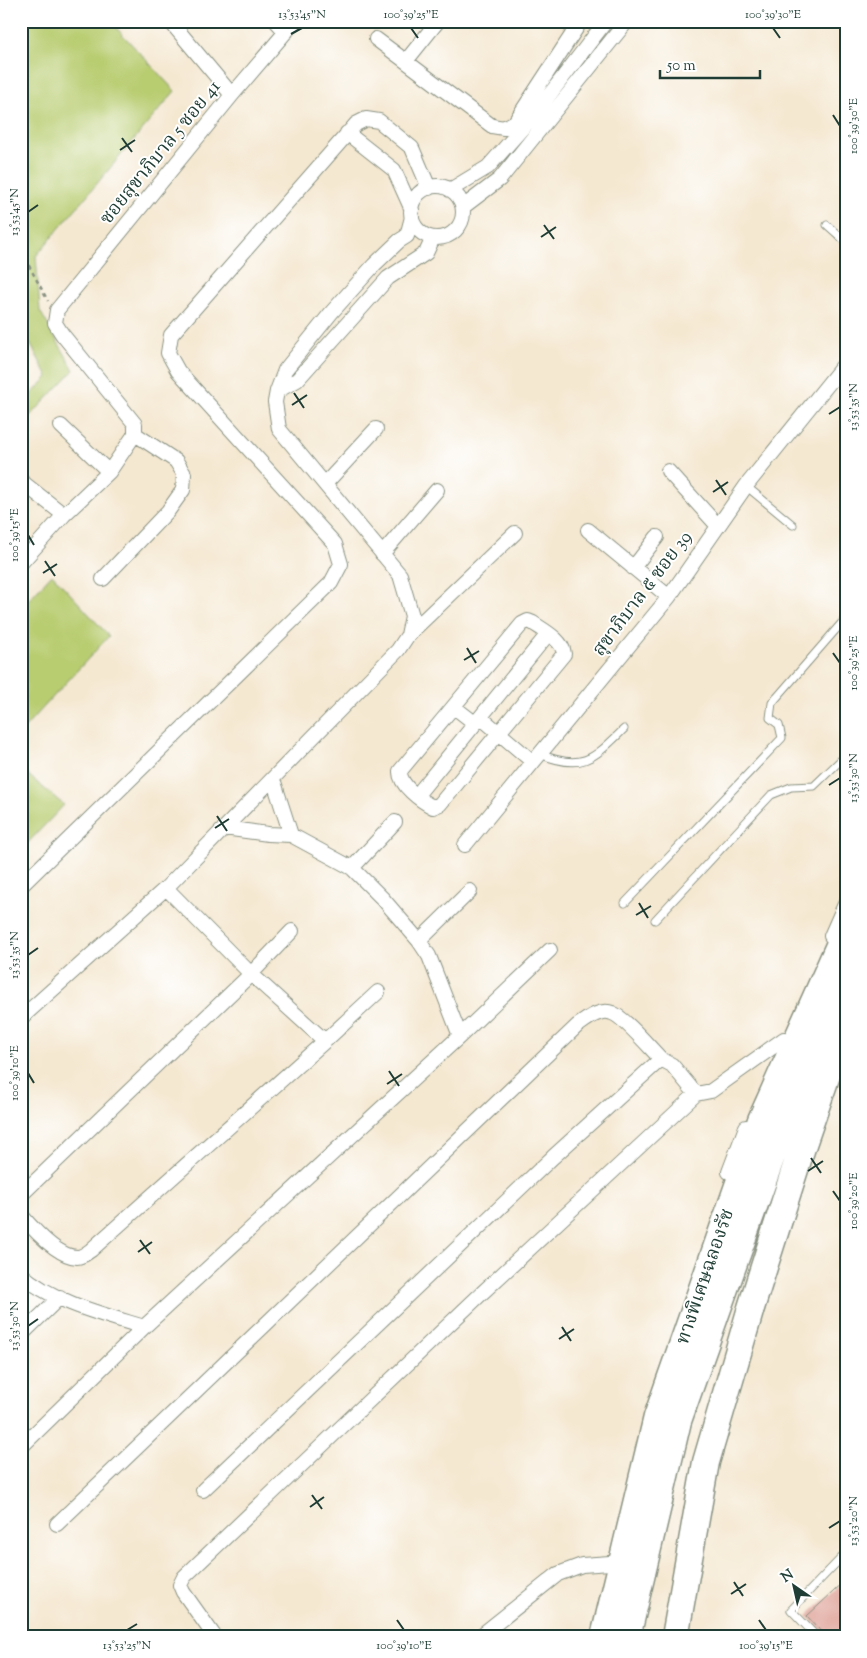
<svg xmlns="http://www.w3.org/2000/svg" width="867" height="1658" font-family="'Sorts Mill Goudy','Noto Serif Thai',serif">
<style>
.green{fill:#b8cc70;stroke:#6c8452}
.building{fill:#dd9d92}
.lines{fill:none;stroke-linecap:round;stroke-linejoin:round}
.service-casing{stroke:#8a9282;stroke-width:9}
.minor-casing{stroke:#8a9282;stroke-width:16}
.motorway-casing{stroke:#8a9282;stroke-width:29}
.path{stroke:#8a9282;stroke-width:2.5;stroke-dasharray:4 4;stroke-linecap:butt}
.service{stroke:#fff;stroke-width:7}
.minor{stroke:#fff;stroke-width:14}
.motorway{stroke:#fff;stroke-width:26}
.ticks{fill:none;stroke:#1f3d34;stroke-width:2}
.labels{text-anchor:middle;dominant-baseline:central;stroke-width:4;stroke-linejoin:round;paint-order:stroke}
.street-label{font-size:19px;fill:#1f3d34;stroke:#fff}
.neatline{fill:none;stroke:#1f3d34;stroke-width:2}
.ticks-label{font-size:12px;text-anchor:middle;fill:#1f3d34}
</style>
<rect width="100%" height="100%" fill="#fff"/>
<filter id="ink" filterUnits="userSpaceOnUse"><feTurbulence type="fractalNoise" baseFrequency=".02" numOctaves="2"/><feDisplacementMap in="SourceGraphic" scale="10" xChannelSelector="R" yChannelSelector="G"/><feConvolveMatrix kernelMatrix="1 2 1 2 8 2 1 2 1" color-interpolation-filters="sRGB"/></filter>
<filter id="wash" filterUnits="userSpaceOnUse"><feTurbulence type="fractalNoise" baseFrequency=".0096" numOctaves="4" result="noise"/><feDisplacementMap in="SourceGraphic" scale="20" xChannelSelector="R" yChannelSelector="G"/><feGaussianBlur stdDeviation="1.12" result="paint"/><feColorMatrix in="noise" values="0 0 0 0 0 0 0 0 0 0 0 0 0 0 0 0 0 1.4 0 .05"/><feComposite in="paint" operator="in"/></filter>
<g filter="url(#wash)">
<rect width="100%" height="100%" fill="#f5e8d1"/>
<path class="green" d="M21,21H110L175,91L36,256L40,311L74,370L21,426V405L48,377L23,330L21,313Z
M52,574L109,636L21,732V608Z
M21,769L64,805L21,850Z"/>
<g id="blocks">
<path class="building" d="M846,1580V1637H826L807,1616Z"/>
</g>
</g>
<g filter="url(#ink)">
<use href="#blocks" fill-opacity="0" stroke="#8a9282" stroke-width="1"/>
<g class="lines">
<defs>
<path id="service" d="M827,225L846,242
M746,486L793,525
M540,754C583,772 594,758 624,729
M625,903L782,738L779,725L770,718L772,703L846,618
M655,920L771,795L791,787L814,786L846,755
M817,1637L791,1610L846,1553"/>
<path id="minor" d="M170,21L232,95
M276,21L286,32
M376,39L492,126L504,128L515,122L581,21
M406,61L438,21
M347,133L394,170L412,210
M411 212a26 26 0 1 1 52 0a26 26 0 1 1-52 0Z
M450,190L488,167L534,115L606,21
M463,207L500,179L627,21
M277,391L297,380L388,278L426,253L433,238
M61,426L109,472
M668,471L718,526
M21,481L64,515
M325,484L376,429
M588,530L669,597
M382,554L437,490
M21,563L64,515L109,472L135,434V424L62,334L55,323L57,310L232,95L295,21
M633,568L657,537
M103,579L168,511L183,490L184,474L176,461L135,434
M528,621L533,623C543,630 563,640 564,654L440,804L433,807C421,801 399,785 400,771L522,624Z
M408,635L515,533
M454,707L472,721H485L533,762
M273,779L291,835
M417,795L548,634
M224,828L268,834L291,835L352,868L383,899L419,941L429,956L460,1036
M465,845L669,597L746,486L846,362
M352,868L395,822
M21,886L331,583L341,564L335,544L178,371L168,353L171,335L356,124L366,119L379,121L412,148L429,188
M166,888L251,974L325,1041
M831,936L846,902
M419,941L470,891
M21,1018L166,888L398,650L408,635L412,616L400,575L279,429L275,402L277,391L285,370L331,313L374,265L399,241L407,236L412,217
M729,1172L746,1127
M21,1195L251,974L292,931
M21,1215C33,1229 58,1257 77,1257C82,1257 87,1253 91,1250L325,1041L378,992
M21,1274C52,1302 105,1315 144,1327
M21,1335L60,1297
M21,1447L144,1327L460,1036L550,950
M203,1490L553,1157L661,1059L672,1065L696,1094
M57,1524L577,1026C586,1020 600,1008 612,1013C624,1017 651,1049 661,1059
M215,1637L183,1592L180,1585L184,1577L482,1293L696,1094L711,1091L784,1039
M479,1637L558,1574L582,1565L610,1563"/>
<path id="motorway" d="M604,1637L657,1417L761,1120L846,930
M627,1637L678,1421L802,1071L846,983
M675,1637L706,1462L751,1308L803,1144L846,1020"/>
</defs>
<use href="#service" class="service-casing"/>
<use href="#minor" class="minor-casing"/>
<use href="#motorway" class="motorway-casing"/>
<path class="path" d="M21,251L48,301"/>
<use href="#service" class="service"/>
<use href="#minor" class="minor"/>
<use href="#motorway" class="motorway"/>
</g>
</g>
<path class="ticks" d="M411,28L418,38M773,28L780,38M291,34L302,28M833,115L840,126M122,138L132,152M120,150L135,140M28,212L38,205M544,225L554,239M541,237L556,227M294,393L304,408M292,405L307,395M829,414L840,407M716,480L726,495M713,492L728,482M28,535L34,545M45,561L55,576M43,573L57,564M467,648L476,663M833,653L840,663M464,660L479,651M829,785L840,778M217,816L227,831M215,828L229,819M639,903L648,918M636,915L651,906M28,955L38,948M389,1071L399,1086M28,1073L34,1083M387,1084L402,1074M811,1158L821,1173M808,1171L823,1161M833,1191L840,1201M140,1240L150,1254M138,1252L152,1242M28,1326L38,1319M562,1327L571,1341M559,1339L574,1329M312,1495L322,1509M310,1507L324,1497M829,1528L840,1521M734,1582L743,1596M731,1594L746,1584M397,1620L404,1630M759,1620L766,1630M127,1630L137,1624"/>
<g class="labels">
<g class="street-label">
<text transform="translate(161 153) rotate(-51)">ซอยสุขาภิบาล 5 ซอย 41</text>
<text transform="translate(643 594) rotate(-53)">สุขาภิบาล ๕ ซอย 39</text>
<text transform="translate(706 1277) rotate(-71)">ทางพิเศษฉลองรัช</text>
</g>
</g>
<rect width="867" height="1658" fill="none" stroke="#fff" stroke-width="55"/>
<g transform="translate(794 1586) rotate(326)" stroke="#ffffff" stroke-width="4" paint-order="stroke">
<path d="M0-4L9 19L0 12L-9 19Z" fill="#1f3d34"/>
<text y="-8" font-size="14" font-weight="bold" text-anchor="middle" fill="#1f3d34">N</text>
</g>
<path d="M660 70v8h100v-8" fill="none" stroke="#1f3d34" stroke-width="2.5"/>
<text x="667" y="70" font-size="15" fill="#1f3d34" stroke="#ffffff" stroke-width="4" paint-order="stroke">50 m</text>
<rect x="28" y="28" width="812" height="1602" class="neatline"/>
<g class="ticks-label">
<text x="302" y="18">13°53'45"N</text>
<text x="411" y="18">100°39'25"E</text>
<text x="773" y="18">100°39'30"E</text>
<text transform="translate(853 126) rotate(-90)" y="4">100°39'30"E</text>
<text transform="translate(14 212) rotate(-90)" y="4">13°53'45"N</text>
<text transform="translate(853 407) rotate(-90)" y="4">13°53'35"N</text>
<text transform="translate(14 535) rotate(-90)" y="4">100°39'15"E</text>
<text transform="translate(853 663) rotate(-90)" y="4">100°39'25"E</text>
<text transform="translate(853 778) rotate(-90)" y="4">13°53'30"N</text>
<text transform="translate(14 955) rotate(-90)" y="4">13°53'35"N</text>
<text transform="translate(14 1073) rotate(-90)" y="4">100°39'10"E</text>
<text transform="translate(853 1201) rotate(-90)" y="4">100°39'20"E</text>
<text transform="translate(14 1326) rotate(-90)" y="4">13°53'30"N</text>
<text transform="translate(853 1521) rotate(-90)" y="4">13°53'20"N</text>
<text x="127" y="1649">13°53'25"N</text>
<text x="404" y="1649">100°39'10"E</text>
<text x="766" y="1649">100°39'15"E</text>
</g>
</svg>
